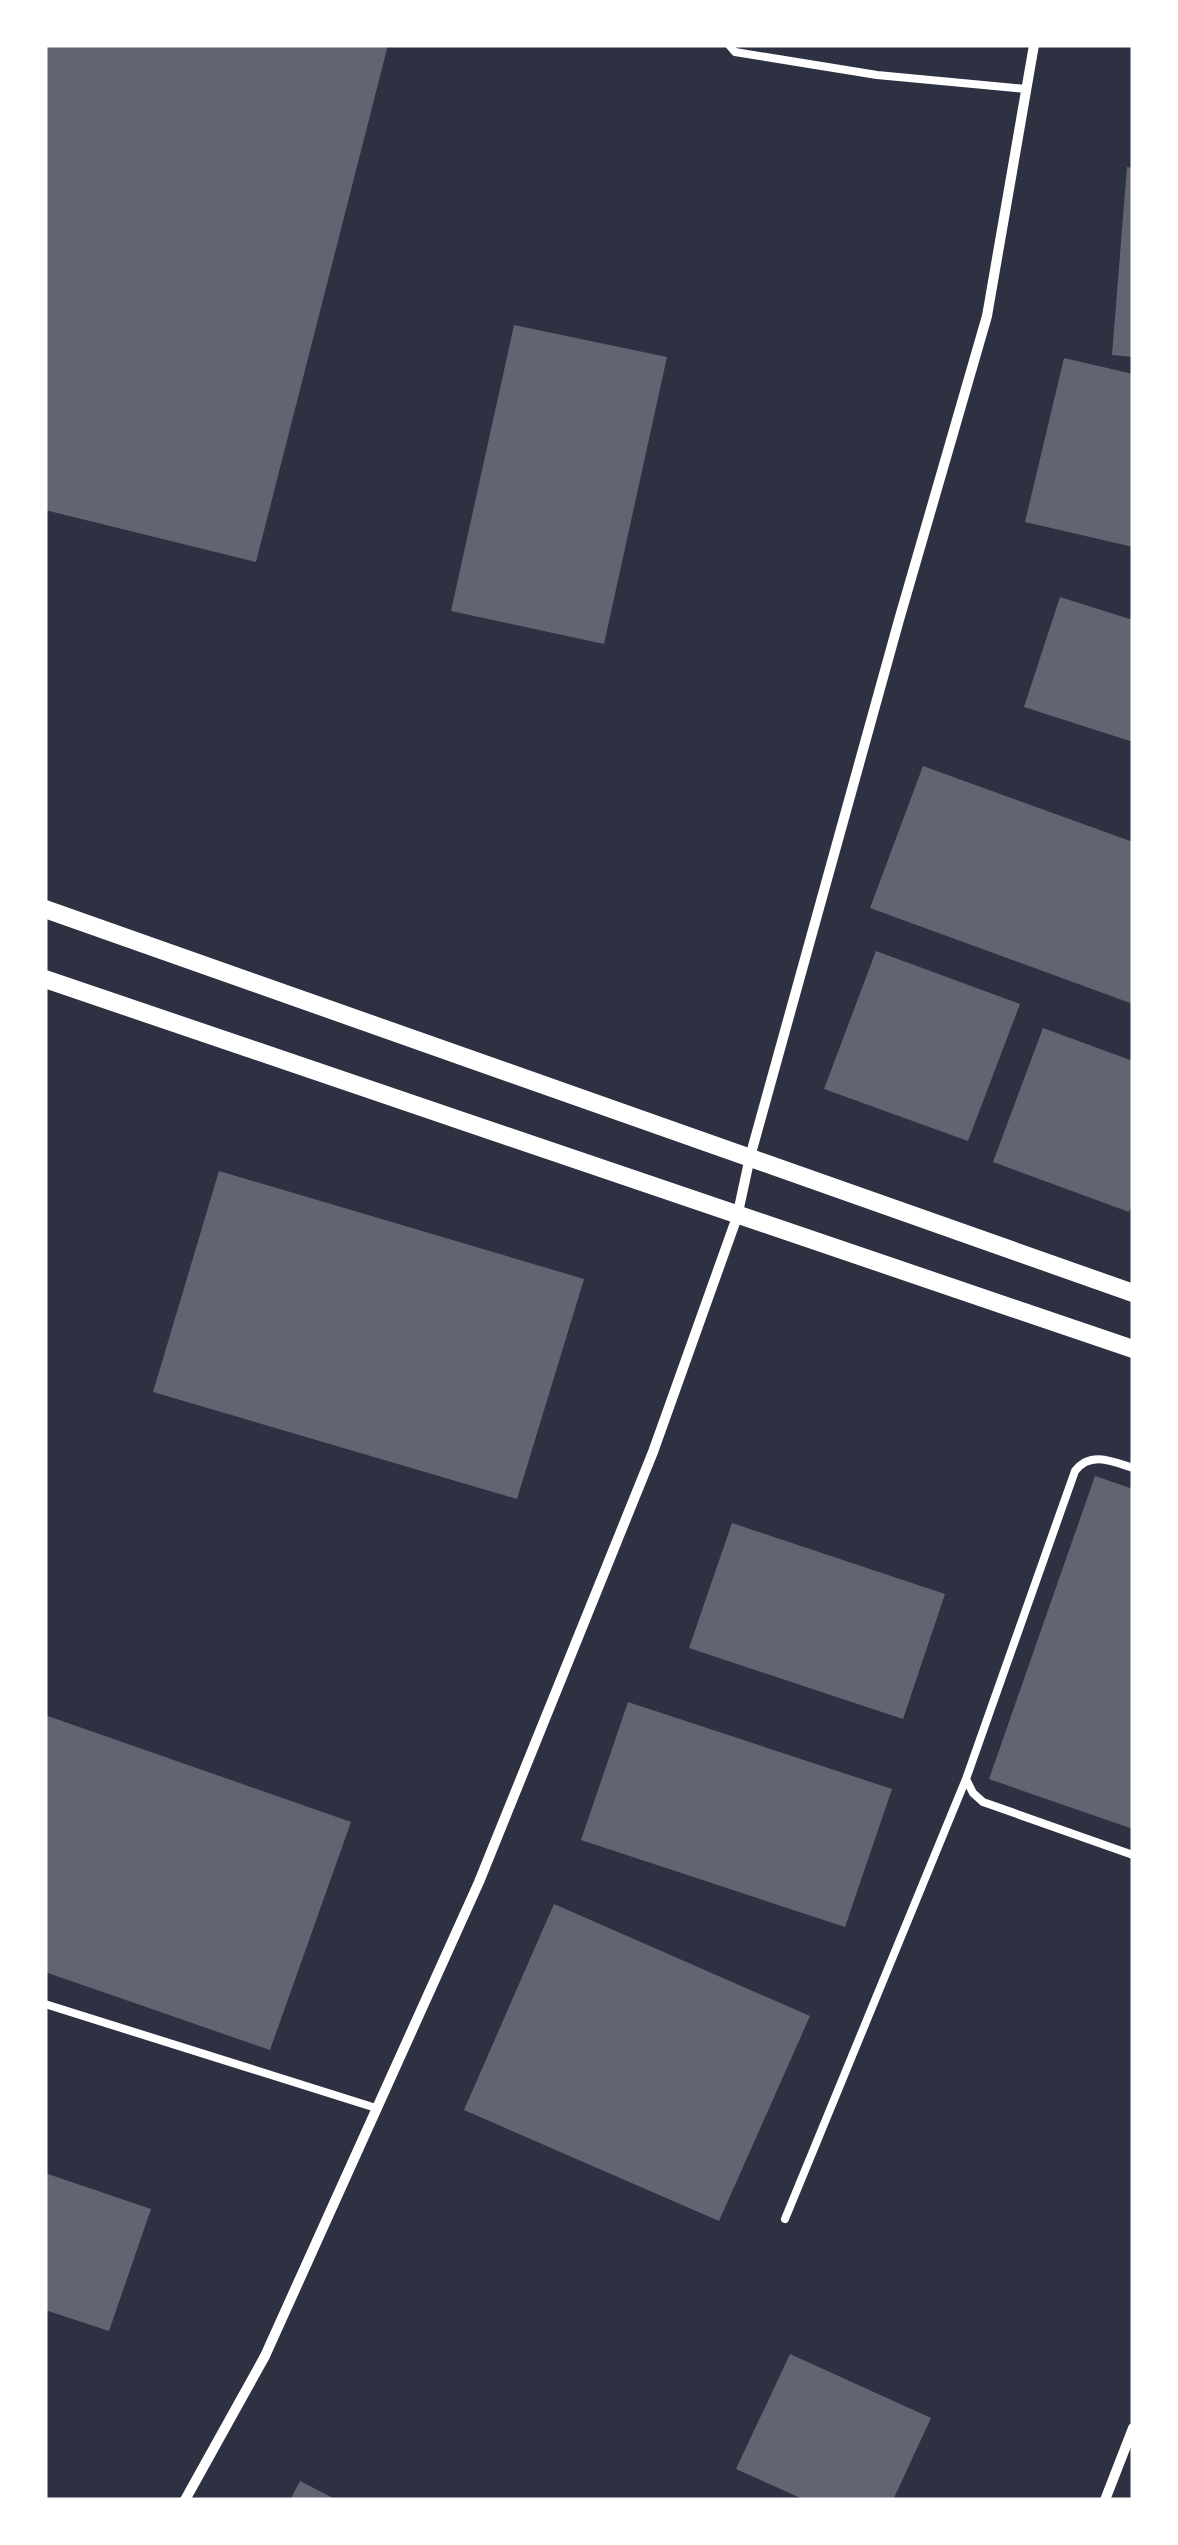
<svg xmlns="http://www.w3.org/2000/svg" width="1178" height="2545" font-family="Rubik,sans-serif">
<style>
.building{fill:#626471}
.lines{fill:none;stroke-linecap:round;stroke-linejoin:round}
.service{stroke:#fff;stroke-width:8}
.minor{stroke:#fff;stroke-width:10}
.tertiary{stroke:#fff;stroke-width:18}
</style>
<rect width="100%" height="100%" fill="#2d3142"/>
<path class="building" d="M45,45H388L256,562L45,510Z
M1127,167L1133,168V357L1112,355Z
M514,325L667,357L604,644L451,611Z
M1064,358L1133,374V547L1025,522Z
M1060,597L1133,620V742L1024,707Z
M923,766L1133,842V1004L870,908Z
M876,951L1020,1004L968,1141L824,1089Z
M1043,1028L1133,1061V1200L1129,1212L993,1162Z
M219,1171L584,1279L517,1499L153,1392Z
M1095,1476L1133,1489V1829L989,1779Z
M732,1523L945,1594L903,1719L689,1648Z
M628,1702L892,1789L845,1927L581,1840Z
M45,1715L351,1822L270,2050L45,1972Z
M554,1904L810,2016L719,2221L464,2110Z
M45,2173L151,2209L109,2331L45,2310Z
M790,2354L931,2418L893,2500H805L736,2469Z
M300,2481L337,2500H290Z"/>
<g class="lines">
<path class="service" d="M729,45L735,52L877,75L1026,89
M1133,1468C1112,1461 1090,1451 1075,1471L966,1779L973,1793L983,1802L1133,1855
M45,2004L376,2108
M785,2219L966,1779"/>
<path class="minor" d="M185,2500L265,2356L479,1882L653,1452L737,1217L750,1157L899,620L987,316L1034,45
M1105,2500L1133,2428"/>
<path class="tertiary" d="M45,909L1133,1293
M45,979L1133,1349"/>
</g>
<rect width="1178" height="2545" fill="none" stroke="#ffffff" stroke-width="95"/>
</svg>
